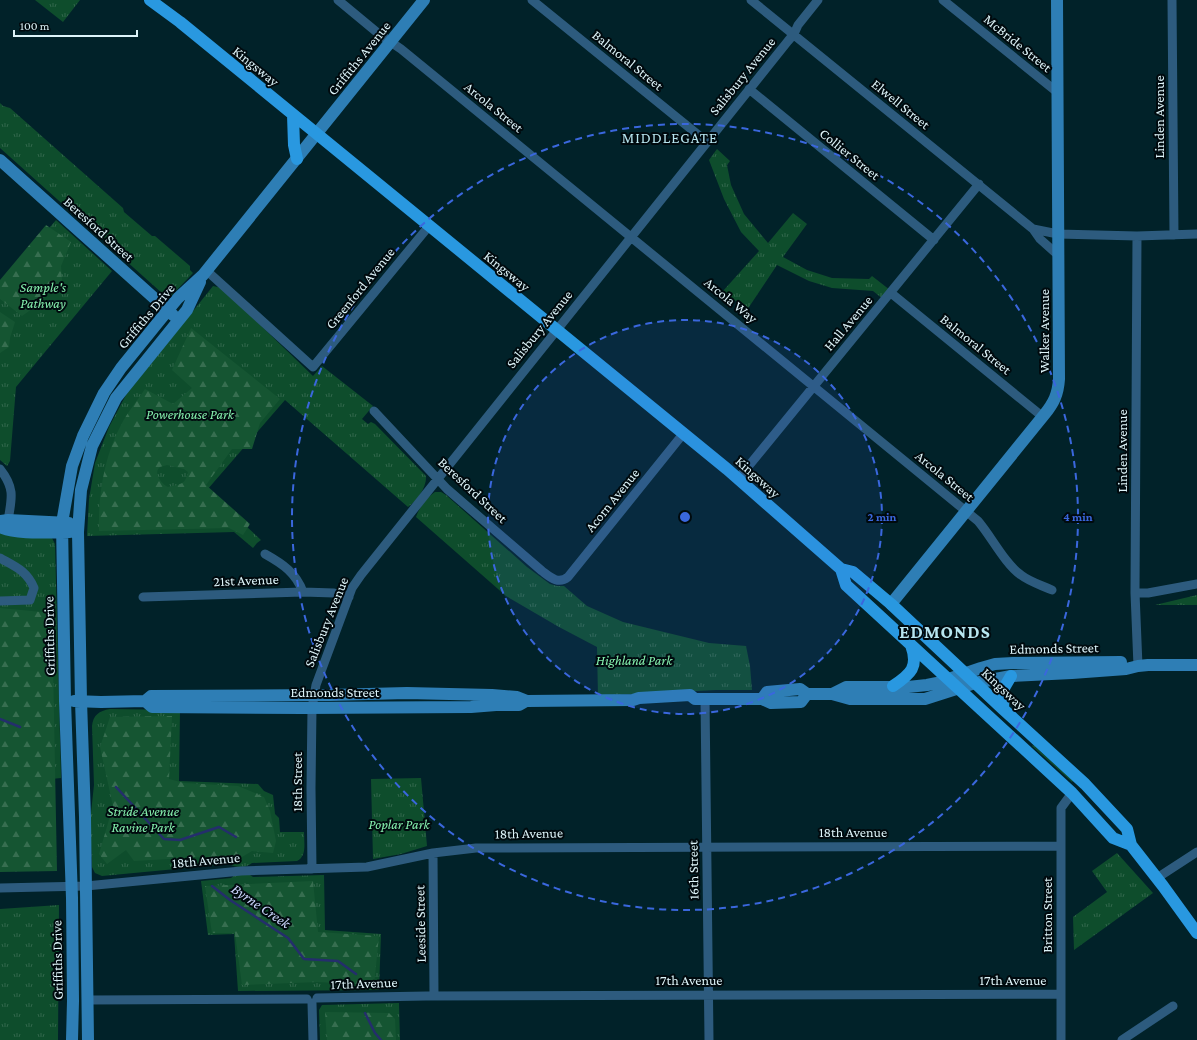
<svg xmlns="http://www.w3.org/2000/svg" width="1197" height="1040" font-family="'Crimson Pro',serif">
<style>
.grass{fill:url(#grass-tufts)}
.forest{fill:url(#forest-firs);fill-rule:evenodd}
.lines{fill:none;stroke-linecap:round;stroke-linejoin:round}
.stream{stroke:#242e6c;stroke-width:2.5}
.street{stroke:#2d5b7e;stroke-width:9}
.secondary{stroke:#2e7eb5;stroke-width:12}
.primary{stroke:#2998e0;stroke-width:12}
.ring{fill:none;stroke:#3a67dd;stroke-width:2;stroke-dasharray:7 5}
.labels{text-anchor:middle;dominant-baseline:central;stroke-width:4;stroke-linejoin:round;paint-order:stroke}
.street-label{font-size:14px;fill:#ddf4f9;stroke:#000a0e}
.park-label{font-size:14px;font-style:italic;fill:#85f1ae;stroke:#000a0e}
.neighbourhood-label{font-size:15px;letter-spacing:1px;fill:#b7e5ef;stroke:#000a0e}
.water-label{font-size:15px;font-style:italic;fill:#cad5fc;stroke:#000a0e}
.district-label{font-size:18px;font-weight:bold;letter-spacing:1px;fill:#b7e5ef;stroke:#000a0e}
.centre{fill:#3a67dd;stroke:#000a0e;stroke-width:2}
.ring-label{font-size:12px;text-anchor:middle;font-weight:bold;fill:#3a67dd;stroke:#000a0e;stroke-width:4;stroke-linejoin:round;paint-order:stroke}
</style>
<defs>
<pattern id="grass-tufts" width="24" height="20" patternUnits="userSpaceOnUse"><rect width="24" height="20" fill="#0e4d2c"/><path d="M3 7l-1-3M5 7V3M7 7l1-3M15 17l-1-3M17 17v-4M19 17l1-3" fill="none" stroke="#31674b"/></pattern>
<pattern id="forest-firs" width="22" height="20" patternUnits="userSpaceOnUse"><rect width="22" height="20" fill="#155532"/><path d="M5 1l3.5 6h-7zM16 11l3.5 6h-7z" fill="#376e50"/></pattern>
</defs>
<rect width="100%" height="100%" fill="#012229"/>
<path class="grass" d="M35,0H80L63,22Z
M0,103L3,106L10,108L123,208L124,212L152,236H155L190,266V270L193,273L171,296L163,294L0,148Z
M717,149L730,161L727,165L731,185L744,214L768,243L793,213L807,224L783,257L807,270L832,278L869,279L872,276L890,290L883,299L873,291L832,288L809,281L777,265L747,310L723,291L759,251L741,232L724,199L709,160Z
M56,220L112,271L16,387L10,461L7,466L0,460V287Z
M213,286L222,288L313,376L322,366L373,406L362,419L368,424L371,422L375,424L426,476C427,487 417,501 408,507L285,400L207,490L261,540L257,543L253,548L234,532L87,536L89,499L95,463L109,427L126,395Z
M435,492H441L446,495L527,567L550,584L557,586H564L587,606L623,622L709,643L746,646L750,666L752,690H716L598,696L597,647L559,627L506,596L416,517C419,508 426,498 435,492Z
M0,532L52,538L55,544L61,778L0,784Z
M1197,595V605H1155Z
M110,709L180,710L179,781L258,784L264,791L273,795L275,814L279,818L280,832H304C304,843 307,856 297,861L252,863C246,868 236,868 229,864L102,876L95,873L92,867L90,822L94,785L92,726C93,715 99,711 110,709Z
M1033,745L1073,781L1072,782L1032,746Z
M421,778L427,846L401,854L373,859L371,779Z
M1117,853L1153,893L1074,950L1073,917L1107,892L1092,871Z
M235,875H250L253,877L324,875L325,930L381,934L379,990L238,991L234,934L208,935L201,881L231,878Z
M59,905L58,1040H0V909Z
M399,1003L400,1040H320L319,1010L322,1005Z"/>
<path class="forest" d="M46,225L71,242L61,266L62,280L36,306L22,316L0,299V280Z
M0,312L15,322L10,338L9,347L0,353Z
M191,328L280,399L260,423L252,449H232L206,485L250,524L243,535L229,528L99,531C98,495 104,457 121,425C127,413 137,401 145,389L173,404L192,388L172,370ZM167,465L184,469L188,472C185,485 181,484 168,487C163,485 152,473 160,467C162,466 165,466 167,465Z
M0,608L52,613L57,871L0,872Z
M172,716L169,779L184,783L238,786L264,797L270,811L276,841L273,853L252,851L242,857L220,856L134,861L126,850L107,864L99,854L113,806L100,747L110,717Z
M313,881L318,932L379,936L374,985L318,982L242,985L235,933H212L205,886Z
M325,1012L389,1013L395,1019L396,1040H327Z"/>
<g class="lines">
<path class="stream" d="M0,719L20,727
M116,787L164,839L180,840L219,827L236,837
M212,886L230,900L288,938L304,959L338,961L356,974
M365,1013L375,1033L381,1040"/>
<path class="street" d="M338,0L379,34L401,49L978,521C991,536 1005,564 1021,575C1030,582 1041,585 1052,590
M532,0L707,142
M751,0L1033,229L1058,234L1137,236L1197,234
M943,0L1057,92
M1172,0L1174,235
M749,89L934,240
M1033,229L1040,239L1058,255
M1137,236L1135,593L1138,666
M207,271L313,367L429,226
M891,293L1043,417
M374,411L447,489L542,571C550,577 558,585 568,577L683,434
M0,469C15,488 12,498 8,520
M738,479L979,184
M265,554C283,564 296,573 303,592
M0,558C16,567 27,571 34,588L30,600L0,601
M1135,593H1148L1197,584
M143,597L303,592L334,593L349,597
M705,699L709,1040
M433,853L434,996
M312,869L311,788L312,708L316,685L352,588L361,575L788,41L794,34L798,25L818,0
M1157,878L1197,852
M0,888L86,886L241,871L367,867L433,853L476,848L1061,846
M317,998L426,996L1061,994
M88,1000L307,999
M312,1003L313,1040
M1061,1040V808L1072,793
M1122,1040L1173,1006"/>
<path class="secondary" d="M0,160L173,315
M0,521L8,520L69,523
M0,527C15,535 52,532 70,532
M891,604L1044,415C1054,403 1058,394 1059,379L1057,0
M832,694L846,687H908L927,685L937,683L981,668L995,664L1013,663L1121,662
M762,699L767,692L800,689L807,694H832L850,699H925L975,683L1011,676L1072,673L1126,669L1138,666L1148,665H1197
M74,701L101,702L145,701L151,696L329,695L407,693L492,695L517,697L527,701L633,700L639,698L690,695L695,699H762L771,703L801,702L807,694
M145,701L152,707L303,708L471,707L496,705H519L526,701
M72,1040L73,1001L72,898L65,701L62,523L72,466L83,436L104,393L121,368L168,310L178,298L203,275L424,0
M88,1040L85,817L81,701L78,532L81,490L92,446L116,398L187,310L200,282"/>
<path class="primary" d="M150,0L180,22L727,469L841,569L853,572L891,604L1003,709L1085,784L1127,829L1131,845L1163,886L1197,933
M293,115L294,145L297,159
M841,569L846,585L1072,793L1113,838L1131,845
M893,686C911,674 919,667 911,645
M1003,709L1004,688L1011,676"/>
</g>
<circle cx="685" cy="517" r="197" fill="#3a67dd" fill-opacity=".12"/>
<g class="ring">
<circle cx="685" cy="517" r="197"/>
<circle cx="685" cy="517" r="393"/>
</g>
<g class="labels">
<g class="street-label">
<text transform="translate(1018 43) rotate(39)">McBride Street</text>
<text transform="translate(359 58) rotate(-51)">Griffiths Avenue</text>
<text transform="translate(628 60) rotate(39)">Balmoral Street</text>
<text transform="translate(256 66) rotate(39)">Kingsway</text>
<text transform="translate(742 76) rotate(-51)">Salisbury Avenue</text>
<text transform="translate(901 104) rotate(39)">Elwell Street</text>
<text transform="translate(494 107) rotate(39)">Arcola Street</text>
<text transform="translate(1159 117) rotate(-90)">Linden Avenue</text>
<text transform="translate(850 154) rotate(39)">Collier Street</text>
<text transform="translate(99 229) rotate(42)">Beresford Street</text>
<text transform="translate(507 271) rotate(39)">Kingsway</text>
<text transform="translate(360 288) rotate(-51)">Greenford Avenue</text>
<text transform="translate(731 300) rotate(39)">Arcola Way</text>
<text transform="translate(146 316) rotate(-50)">Griffiths Drive</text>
<text transform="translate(848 323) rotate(-50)">Hall Avenue</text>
<text transform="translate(539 329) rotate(-51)">Salisbury Avenue</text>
<text transform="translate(1044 331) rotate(-90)">Walker Avenue</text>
<text transform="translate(976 344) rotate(39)">Balmoral Street</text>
<text transform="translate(1122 451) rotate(-90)">Linden Avenue</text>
<text transform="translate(945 476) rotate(39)">Arcola Street</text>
<text transform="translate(758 477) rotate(42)">Kingsway</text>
<text transform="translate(473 490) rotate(43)">Beresford Street</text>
<text transform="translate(612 500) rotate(-51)">Acorn Avenue</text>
<text transform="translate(246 580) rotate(-2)">21st Avenue</text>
<text transform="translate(326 622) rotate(-68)">Salisbury Avenue</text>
<text transform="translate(49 636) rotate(-91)">Griffiths Drive</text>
<text transform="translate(1054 648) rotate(-1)">Edmonds Street</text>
<text transform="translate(1004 689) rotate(43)">Kingsway</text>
<text x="335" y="692">Edmonds Street</text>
<text transform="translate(297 782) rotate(-90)">18th Street</text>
<text x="853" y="832">18th Avenue</text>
<text transform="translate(529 833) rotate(-1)">18th Avenue</text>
<text transform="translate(206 860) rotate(-5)">18th Avenue</text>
<text transform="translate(693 870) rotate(-91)">16th Street</text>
<text transform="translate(1047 915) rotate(-90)">Britton Street</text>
<text transform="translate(420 924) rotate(-91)">Leeside Street</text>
<text transform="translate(57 960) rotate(-91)">Griffiths Drive</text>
<text x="689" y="980">17th Avenue</text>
<text x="1013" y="980">17th Avenue</text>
<text transform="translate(364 983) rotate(-2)">17th Avenue</text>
</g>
<g class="park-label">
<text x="43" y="287">Sample's<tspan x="43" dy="16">Pathway</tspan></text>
<text x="190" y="414">Powerhouse Park</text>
<text x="634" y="660">Highland Park</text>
<text x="143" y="811">Stride Avenue<tspan x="143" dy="16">Ravine Park</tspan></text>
<text x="399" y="824">Poplar Park</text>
</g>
<g class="neighbourhood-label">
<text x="670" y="138">MIDDLEGATE</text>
</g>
<g class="water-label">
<text transform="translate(261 906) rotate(34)">Byrne Creek</text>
</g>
<g class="district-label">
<text x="945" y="632">EDMONDS</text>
</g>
</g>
<circle cx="685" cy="517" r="6" class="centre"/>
<g class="ring-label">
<text x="882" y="521">2 min</text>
<text x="1078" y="521">4 min</text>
</g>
<path d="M14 30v6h123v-6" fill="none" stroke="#ddf4f9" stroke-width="2"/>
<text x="20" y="30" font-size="12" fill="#ddf4f9" stroke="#000a0e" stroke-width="3" paint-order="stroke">100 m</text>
</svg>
